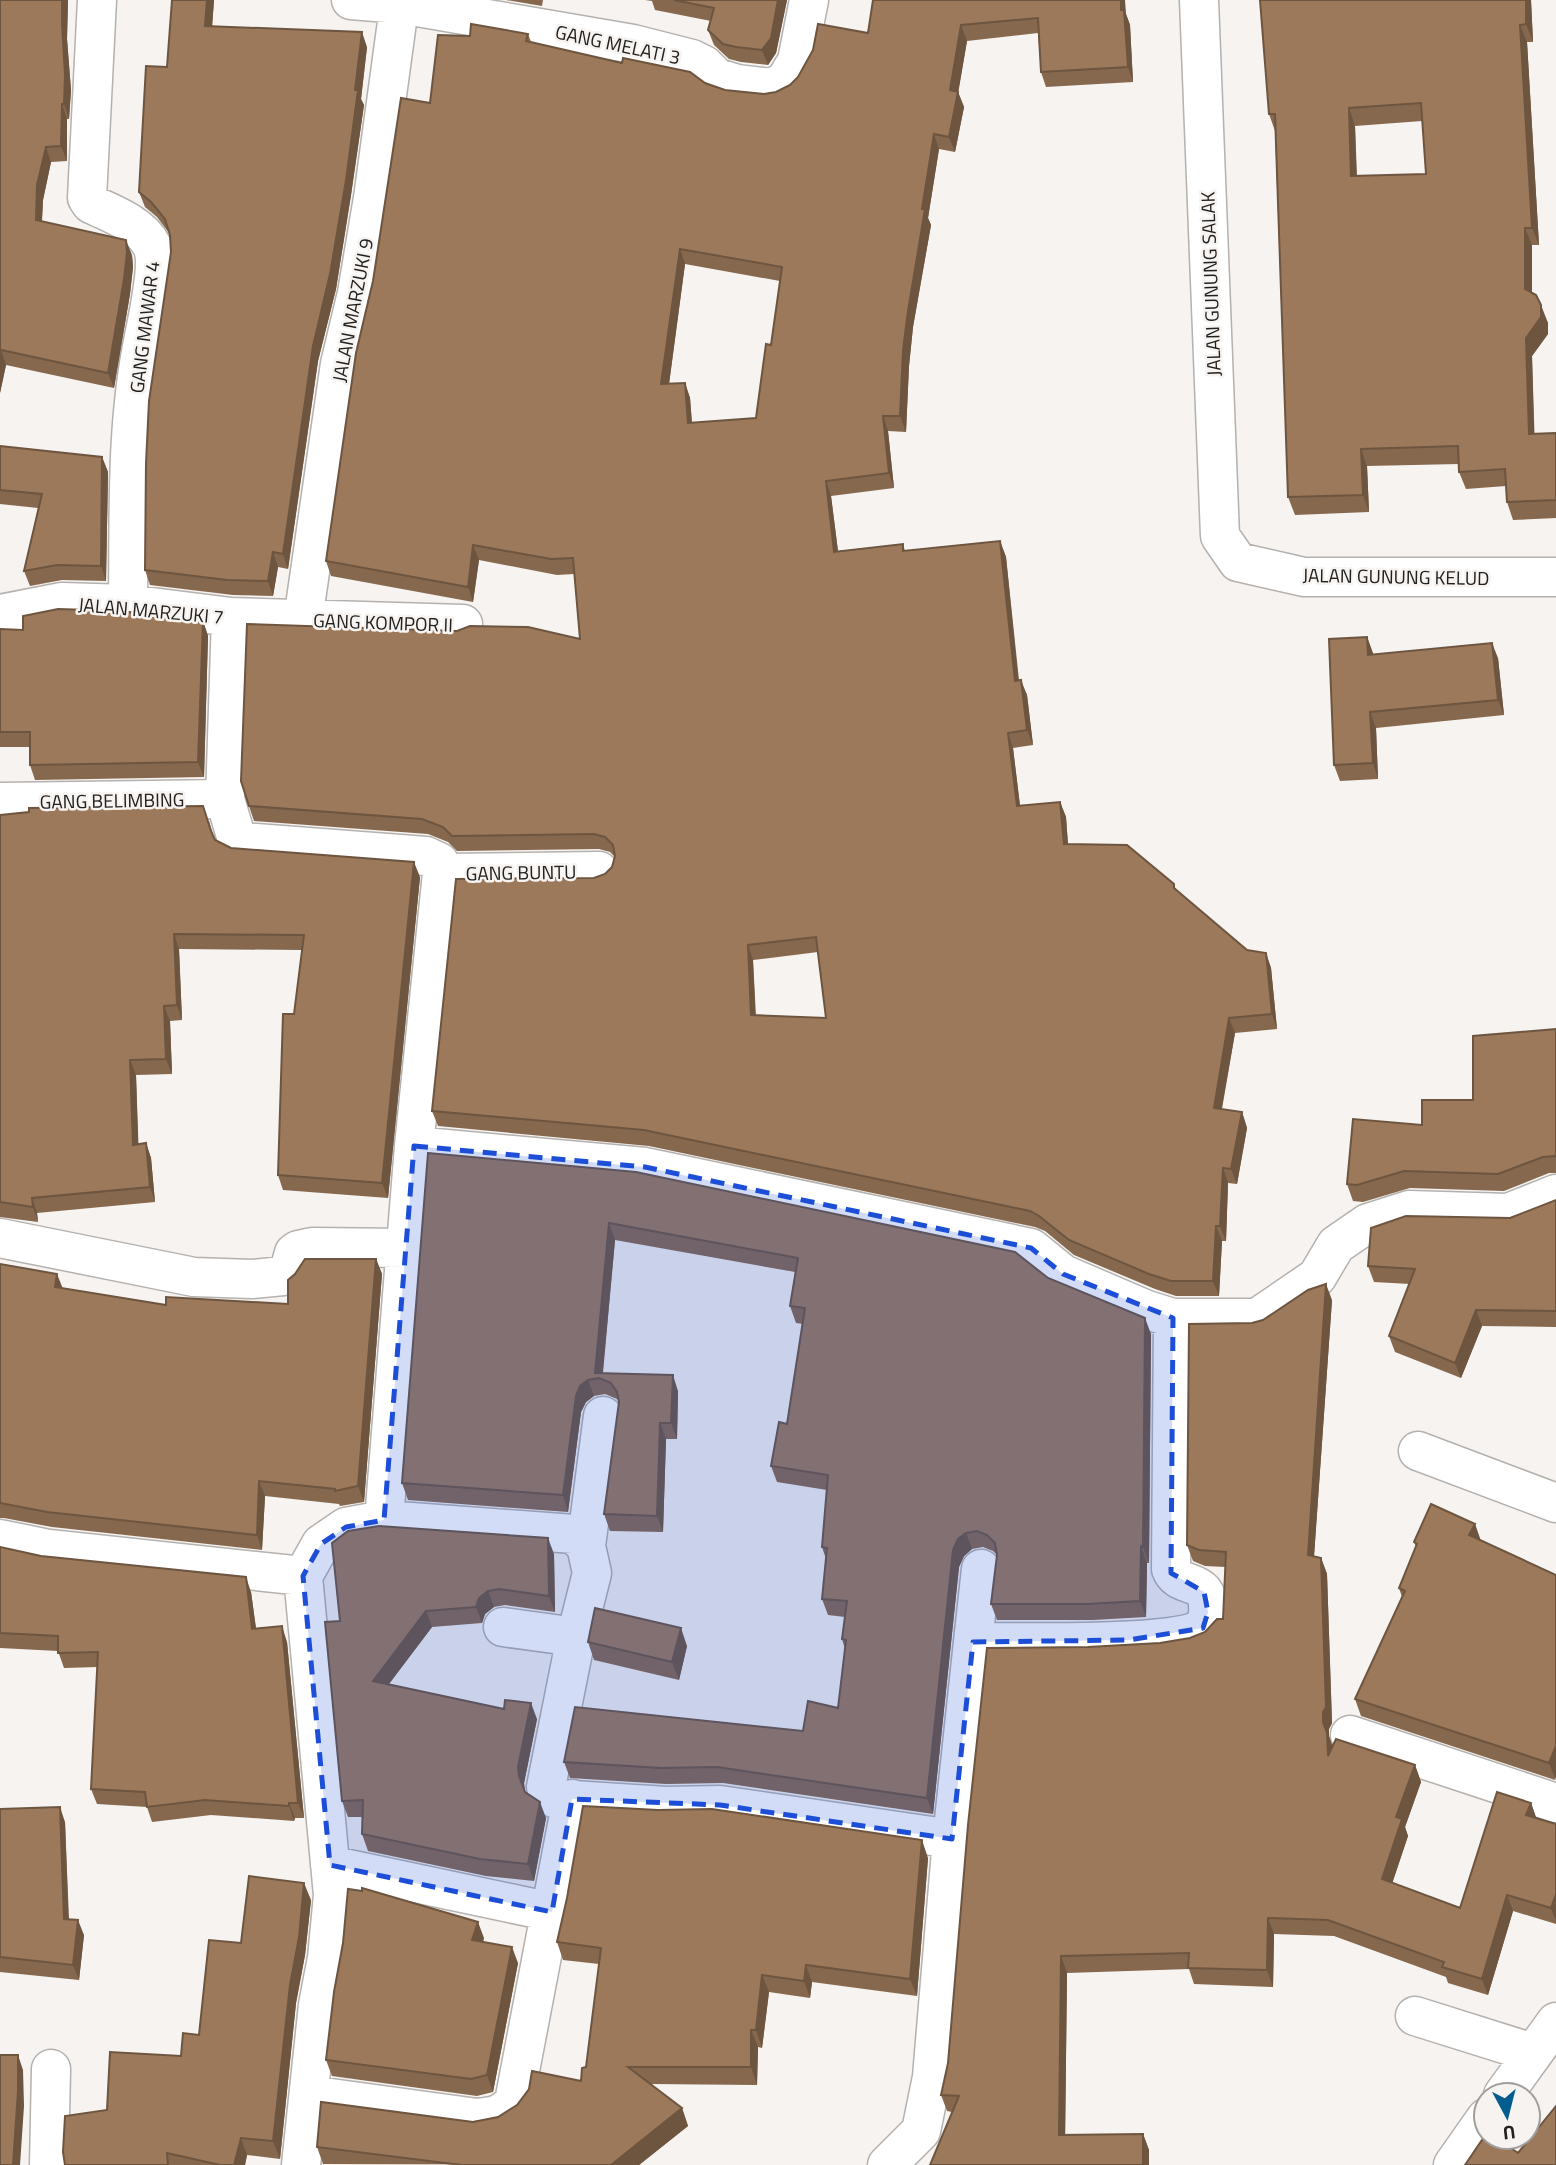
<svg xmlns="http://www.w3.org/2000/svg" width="1556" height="2165" font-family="'Titillium Web',sans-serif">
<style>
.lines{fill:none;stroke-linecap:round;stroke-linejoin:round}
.minor-casing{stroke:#b4b1ae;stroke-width:41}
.minor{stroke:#fff;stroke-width:38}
.wall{fill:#86684e;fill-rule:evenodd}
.shaded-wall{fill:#6d5540}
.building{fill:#9c795b;stroke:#6d5540;stroke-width:2;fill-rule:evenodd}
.marked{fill:#1d4ed8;fill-opacity:0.2;stroke:#1d4ed8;stroke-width:5;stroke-dasharray:14 9;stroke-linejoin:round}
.labels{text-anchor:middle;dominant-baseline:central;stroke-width:5;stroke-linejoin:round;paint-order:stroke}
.street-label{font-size:19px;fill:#222120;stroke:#f6f3f0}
</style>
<rect width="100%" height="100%" fill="#f6f3f0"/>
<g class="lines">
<defs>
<path id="minor" d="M97,0L87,198L91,204C111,213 142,225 152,246C161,266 145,328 141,352C126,434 129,520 128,604
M351,0L400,4L633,44L692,59L704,65L717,78L737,84L772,88L785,81L797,61L809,0
M1199,0L1220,536L1238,562L1304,577H1556
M0,614L62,602L128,604L231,617L463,624
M231,617L225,799L237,840L243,842L426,856L439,862L442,873L414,1146L384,1520L574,1534L586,1546L592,1573L576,1637L546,1787L548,1795L556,1799L666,1806L720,1805L952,1839L932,2077L921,2131L887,2165
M303,620L340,364L357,293L373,198L400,0
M0,802L225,799
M442,873L599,871
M414,1146L645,1167L1031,1248L1063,1274L1147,1310L1173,1318H1257L1317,1277L1336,1245L1368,1223L1409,1210L1508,1213L1556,1194
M0,1238L194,1277L252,1279L283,1276L290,1267L294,1253L298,1250L312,1247L406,1248
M1418,1451L1556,1503
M0,1539L49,1549L303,1576
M586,1546L603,1416
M503,1627L576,1637
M973,1642L981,1569
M1350,1735L1556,1803
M952,1839L973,1642C1008,1642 1182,1646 1202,1628C1205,1625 1207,1619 1208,1614C1211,1574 1179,1591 1171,1569L1173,1318
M330,1865L552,1912
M1415,2016L1533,2053
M309,2095L477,2118C495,2116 502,2115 514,2102L572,1799
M1503,2095L1556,2022
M49,2165L51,2069
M301,2165L318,2005L327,1958L333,1895L303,1576L321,1544L346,1527L384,1520
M1453,2165L1486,2118"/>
</defs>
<use href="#minor" class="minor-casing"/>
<use href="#minor" class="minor"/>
</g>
<path class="wall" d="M0,0H68L67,39L71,90L69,119H67V161L51,162L43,200L42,222L132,255L133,267L130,294L114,388L6,365L0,393Z
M172,0H214L212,27L367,47L361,99L364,105L351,195L336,289L318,361L288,569L278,567L273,596L233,595L150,585L145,570L171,252L169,233L157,217L145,207L139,192L167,67Z
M506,0H543L542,6Z
M645,0H787L776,53L768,65L741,62L729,59L714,45L708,30L711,21L655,10L652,1Z
M873,0L1126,14L1130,25L1133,82L1046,87L1041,72L1038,33L967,41L958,92L964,107L955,152L939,149L928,218L931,225L913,327L909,366L906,432L888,431L894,488L831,496L838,551L903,544L905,551L1000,541L1006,557L1019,680L1027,695L1033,745L1013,748L1020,806L1060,802L1066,817L1068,844L1174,884L1176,890L1247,950L1266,953L1271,968L1277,1029L1235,1033L1222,1109L1242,1112L1247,1128L1237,1184L1228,1183L1226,1241H1222L1219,1296H1176L1155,1289L1074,1255L1045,1231L1035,1227L649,1146L438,1126L432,1111L594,878L605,874L612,867L615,857L610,852L599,849L457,851L448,842L428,834L254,821L249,806L580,639L574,574L557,575L479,560L473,602L331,576L326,561L430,103L470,36L528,34L531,42L705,83L725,90L764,94L776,92L790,85L868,33ZM685,264L780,281L771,345L756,418L692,423L690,398L685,383L669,384ZM818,952L826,1018L756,1016L753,960Z
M1260,0H1531L1533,42H1527L1539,245H1532V293L1548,323V334L1532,356L1534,434L1556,433V518L1513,520L1507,502L1506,486L1466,489L1459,472V464L1367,466L1369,512L1295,515L1288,497L1275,131L1269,114ZM1422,121L1426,174L1357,176L1355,126Z
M0,446L102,457L108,472L106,581L62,580L30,586L24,571L38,508L0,504Z
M203,621L208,636L204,777L35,780L30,765V747H0V629L23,630Z
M1367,637L1373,654L1498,658L1504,715L1376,728L1378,779L1340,781L1334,765Z
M0,815L209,821L213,835L215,840L231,848L420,877L388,1198L283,1190L278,1175L302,950L179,949L182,1020L170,1021L172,1074L136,1075L138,1144L146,1143L151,1158L155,1202L37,1213L38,1222L0,1217Z
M1556,1029V1173H1549L1504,1191L1410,1188L1363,1202L1353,1201L1347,1184L1422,1125L1473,1100Z
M428,1153L1048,1278L1151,1334L1149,1563H1147L1146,1617L1093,1620H997L991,1604L997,1555L993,1551L983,1547L972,1549L964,1556L959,1567L933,1814L723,1783L666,1784L570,1778L564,1762L803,1731L838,1708L845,1649L842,1639L845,1617L828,1615L822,1599L826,1559L822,1547L827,1490L777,1482L771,1466L787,1424L803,1324L796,1323L790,1306L795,1272L615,1240L603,1373L678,1391L677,1439H666L663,1532L610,1531L604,1514L619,1402L617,1399L605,1394L594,1396L586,1402L581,1412L568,1512L408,1500L402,1483Z
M1556,1200V1327L1482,1326L1461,1378L1395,1352L1389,1336L1410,1284L1374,1282L1368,1266L1510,1218Z
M376,1259L382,1274L364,1502L340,1506L339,1504L265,1496L262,1550L52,1527L4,1518H0V1264L62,1289L166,1305L288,1304Z
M1332,1300L1314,1556L1321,1558L1327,1574L1332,1723L1329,1729V1736L1333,1747L1415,1765L1421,1782L1405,1827L1408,1836L1392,1883L1460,1908L1531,1803L1536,1818L1556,1824V1924L1513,1911L1488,1995L1448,1983L1446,1977L1334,1936L1274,1934L1273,1987L1194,1984L1189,1969L1067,1973L1065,2135L1143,2134L1149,2150V2165L952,2112L947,2111L941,2095L1088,1647L1160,1643L1190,1638L1205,1632L1223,1619L1225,1567L1205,1566L1193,1561L1187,1545L1252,1323Z
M1475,1524L1555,1780L1361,1716L1355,1699L1402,1597L1399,1588L1416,1547L1414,1542Z
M0,1547L41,1556L251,1592L256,1628L287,1642L304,1818H295L294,1821L211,1815L152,1822L147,1807L97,1804L91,1789L98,1667L64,1668L58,1651L0,1648Z
M554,1554L555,1612L505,1605L494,1607L485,1614L482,1623L432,1627L389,1684L537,1719L524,1783L525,1792L546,1818L534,1881L486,1876L368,1851L362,1834V1817H348L342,1801L340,1621Z
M588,1642L687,1646L679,1680L594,1660Z
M0,1809L65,1822L69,1919L84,1935L79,1980L0,1972Z
M928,1858L917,1996L812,1982L810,1998L769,1992L762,2048L758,2047L757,2085L651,2084L682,2108L688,2126L639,2165L323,2164L317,2147L498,2117L581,2081L586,2067L599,1964L563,1960L557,1942Z
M311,1900L305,1955L296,2003L280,2159L247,2155L245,2165H65L107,2110L181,2056L199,2035L241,1943Z
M484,1938L483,1942L518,1963L493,2092L477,2096L332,2076L326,2060Z"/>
<path class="shaded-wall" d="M62,0H68L67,39L71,90L69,119L64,104L62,24Z
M207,0H214L211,41L205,26Z
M778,0H787L776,53L768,65L762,50Z
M1121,0H1125L1126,14L1130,25L1133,82L1128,67Z
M1526,0H1531L1533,42L1526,24Z
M961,25L967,41L956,106L950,90Z
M1520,25L1527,42L1539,245L1532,228Z
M362,32L367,47L361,99L364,105L351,195L336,289L318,361L288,569L283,554L313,346L355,90Z
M958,92L964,107L955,152L949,137Z
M62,104L67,119V161L61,146Z
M1349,108L1355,126L1357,193L1351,176Z
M934,134L939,149L928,218L931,225L913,327L909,366L906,432L900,416L903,350L922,209Z
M46,147L51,162L43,200L41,235L36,220L37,185Z
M1525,228L1532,245V306L1525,289Z
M126,240L132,255L133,267L130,294L114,388L108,373Z
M680,249L685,264L667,399L661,384Z
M1541,305L1548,323V334L1532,356L1535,451L1529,434L1526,338Z
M1,350L6,365L0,393V353Z
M685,383L690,398L693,438L688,423Z
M883,416L888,431L894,488L889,473Z
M1361,449L1367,466L1369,512L1363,495Z
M102,457L108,472L106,581L101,566Z
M826,481L831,496L840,567L834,552Z
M1000,541L1006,557L1020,696L1015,681Z
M473,545L479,560L473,602L468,587Z
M273,552L278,567L273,596L268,581Z
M203,621L208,636L204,777L198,762Z
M1367,637L1373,653L1374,671L1368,655Z
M1492,643L1498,658L1504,715L1498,700Z
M1021,680L1027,695L1033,745L1027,730Z
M1370,712L1376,728L1378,779L1373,763Z
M1008,733L1013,748L1022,822L1017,806Z
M1060,802L1066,817L1069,860L1064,844Z
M414,862L420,877L388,1198L382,1183Z
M174,934L179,949L182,1020L177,1005Z
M748,945L753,960L756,1031L751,1015Z
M1266,953L1271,968L1277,1029L1272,1014Z
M164,1006L170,1021L172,1074L166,1059Z
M1229,1018L1235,1033L1219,1123L1214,1108Z
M130,1060L136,1075L139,1160L133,1145Z
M1242,1112L1247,1128L1237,1184L1231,1169Z
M146,1143L151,1158L155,1202L150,1187Z
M1223,1168L1228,1183L1226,1241L1220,1226Z
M32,1198L37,1213L38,1222L33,1207Z
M609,1223L615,1240L602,1379L595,1373Z
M1216,1226L1222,1241L1219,1296L1213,1281Z
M376,1259L382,1274L364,1502L358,1486Z
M57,1274L63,1289L55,1287Z
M1326,1284L1332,1300L1313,1571L1308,1555Z
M1476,1310L1482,1326L1461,1378L1455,1363Z
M1145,1318L1151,1334L1149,1563L1143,1547Z
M673,1375L678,1391L677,1439L671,1423Z
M588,1380L594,1396L586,1402L581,1412L568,1512L563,1495L576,1396L580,1386Z
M660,1423L666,1439L663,1532L657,1516Z
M259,1481L265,1496L262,1550L257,1535Z
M1475,1524L1481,1541L1469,1535Z
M966,1533L972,1549L964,1556L959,1567L933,1814L927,1798L953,1550L958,1539Z
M548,1538L554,1554L555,1612L549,1596Z
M1141,1546L1147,1563L1146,1617L1140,1601Z
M1321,1558L1327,1574L1332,1723L1329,1729V1736L1333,1749L1328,1756L1323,1722Z
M246,1577L251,1592L258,1644L252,1629Z
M488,1591L494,1607L485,1614L482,1623L476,1607L479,1598Z
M426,1611L432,1627L379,1697L373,1681Z
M282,1626L287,1642L304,1818L298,1803Z
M681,1628L687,1646L679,1680L672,1662Z
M531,1703L537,1719L524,1783L525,1792L519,1776L518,1767Z
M1556,1746V1777L1555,1780L1549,1763Z
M1415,1765L1421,1782L1405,1827L1408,1836L1388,1896L1382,1879L1396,1817Z
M540,1802L546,1818L534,1881L528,1864Z
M289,1803L295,1818L294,1821L289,1806Z
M1531,1803L1537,1820L1526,1815Z
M60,1807L65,1822L69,1934L64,1919Z
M922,1840L928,1858L917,1996L910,1979Z
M304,1883L311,1900L305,1955L296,2003L280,2159L273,2141L290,1985Z
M1556,1894V1922L1551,1908Z
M1507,1895L1513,1911L1488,1995L1482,1979Z
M1268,1918L1274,1934L1273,1987L1267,1970Z
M78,1920L84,1935L79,1980L73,1965Z
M478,1922L484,1938L478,1957L472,1940Z
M512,1947L518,1963L493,2092L487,2075Z
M1061,1956L1067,1973L1065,2151L1059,2135Z
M806,1965L812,1982L810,1998L804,1981Z
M762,1975L769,1992L762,2048L756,2030Z
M751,2030L758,2047L757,2085L751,2067Z
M18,2055L23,2070L24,2106L20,2165H13Z
M682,2108L688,2126L639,2165H611Z
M1143,2134L1149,2150V2165H1143Z
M241,2138L247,2155L245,2165H234Z"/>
<path class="building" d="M0,0H62V24L65,75L64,104H62L61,146L46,147L37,185L36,220L126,240L127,252L124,279L108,373L1,350L0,353Z
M172,0H207L205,26L362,32L355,90H358L346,180L330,274L313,346L283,554L273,552L268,581L227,580L145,570L146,463L149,401L171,252L170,235L165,219L151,202L139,192L146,66L167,67Z
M674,0H778L771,38L762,50L736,47L723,44L708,30L714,8Z
M873,0H1121V10H1124L1128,67L1041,72L1038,18L961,25L950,90L958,92L949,137L934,134L922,209H925L908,311L903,350L900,416H883L889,473L826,481L834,552L903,544V551L1000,541L1015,681L1021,680L1027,730L1008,733L1017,806L1060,802L1064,844L1127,845L1174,884V888L1247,950L1266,953L1272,1014L1229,1018L1214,1108L1242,1112L1231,1169L1223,1168L1220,1226H1216L1213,1281H1171L1149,1274L1069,1240L1039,1216L1030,1211L644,1130L432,1111L456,879L594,878L605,874L612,867L615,856L613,845L605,837L594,834L452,836L443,827L422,819L249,806L241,781L247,624L457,631L470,626L528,627L580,639L573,558L551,559L473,545L468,587L326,561L356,353L373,281L401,98L430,103L438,35L470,36L471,24L528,34L526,41L622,63L623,58L690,72L705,83L725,90L764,94L776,92L790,85L798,77L813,50L818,24L868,33ZM680,249L782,267L771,345L766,344L756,418L688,423L685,383L661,384ZM816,937L826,1018L751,1015L748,945Z
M1260,0H1526V24L1520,25L1532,228H1525V289L1536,295L1541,305V317L1526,338L1529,434L1556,433V500L1507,502L1505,469L1459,472L1458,446L1361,449L1363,495L1288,497L1275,114H1269ZM1421,103L1426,174L1351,176L1349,108Z
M0,446L102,457L101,566L57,565L24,571L42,494L0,490Z
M58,609L121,611L203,621L198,762L30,765V732H0V629L23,630V616Z
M1367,637L1368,655L1492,643L1498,700L1370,712L1373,763L1334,765L1329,639Z
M203,806L211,831L215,840L231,848L414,862L382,1183L278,1175L283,1014H294L304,935L174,934L177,1005L164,1006L166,1059L130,1060L133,1145L146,1143L150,1187L32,1198L33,1207L0,1202V815L29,812V808Z
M1556,1029V1157L1554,1156L1543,1157L1498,1174L1404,1171L1357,1185L1347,1184L1353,1119L1422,1125V1100H1473V1036Z
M428,1153L636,1172L1015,1252L1048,1278L1145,1318L1143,1547L1141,1546L1140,1601L1087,1604H991L997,1555L995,1543L987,1535L977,1531L966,1533L958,1539L953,1550L927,1798L717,1767L661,1768L564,1762L575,1707L803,1731L808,1701L838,1708L846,1640L842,1639L847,1601L822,1599L827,1548L822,1547L828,1475L771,1466L779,1422L787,1424L805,1308L790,1306L798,1258L609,1223L595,1373L673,1375L671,1423H660L657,1516L604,1514L619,1402L617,1392L611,1383L599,1378L588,1380L580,1386L576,1396L563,1495L402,1483Z
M1556,1200V1311L1476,1310L1455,1363L1389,1336L1415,1269L1368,1266L1371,1228L1406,1216L1510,1218Z
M305,1259H376L358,1486L335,1491V1489L259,1481L257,1535L47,1512L0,1503V1264L57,1274L55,1287L166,1305V1297L288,1304V1280L295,1274Z
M1326,1284L1308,1555L1321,1558L1326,1707L1323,1712V1722L1327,1733L1328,1756L1336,1739L1415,1765L1396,1817L1402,1819L1382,1879L1460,1908L1497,1792L1531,1803L1526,1815L1556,1824V1894L1551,1908L1507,1895L1482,1979L1442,1967L1444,1962L1328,1920L1268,1918L1267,1970L1188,1968L1189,1953L1061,1956L1059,2135L1143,2134V2165H930L959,2096L941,2095L948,2063L968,1825L987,1648L1088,1647L1160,1643L1190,1638L1205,1632L1217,1619H1223L1226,1552L1199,1550L1187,1545L1189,1324L1252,1323L1263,1320L1308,1290Z
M1431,1504L1475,1524L1469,1535L1556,1575V1746L1549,1763L1355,1699L1405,1591L1399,1588L1417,1544L1414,1542Z
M379,1526L548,1538L549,1596L499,1589L488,1591L479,1598L476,1607L426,1611L373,1681L504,1709L505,1700L531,1703L518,1767L519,1776L525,1792L540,1802L528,1864L480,1859L362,1834L363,1800L342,1801L325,1622L340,1621L332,1543L348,1531Z
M0,1547L41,1556L246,1577L252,1629L282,1626L298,1803H289V1806L205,1800L147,1807L145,1792L91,1789L98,1652L58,1653V1636L0,1633Z
M595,1608L681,1628L672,1662L588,1642Z
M583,1806L658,1810L712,1809L922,1840L910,1979L806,1965L804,1981L762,1975L756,2030H751V2067H628L682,2108L611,2165H461L317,2147L321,2102L473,2122L498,2117L517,2105L529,2089L532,2071L581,2081L582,2068L586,2067L601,1948L557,1942L567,1898Z
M60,1807L64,1919L78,1920L73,1965L0,1957V1809Z
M249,1876L304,1883L299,1937L290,1985L273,2141L241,2138L234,2165H220L167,2153L168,2165H65L63,2152L65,2116L107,2110L110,2052L181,2056L183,2033L199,2035L209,1940L241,1943Z
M362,1888L478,1922L472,1940L512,1947L487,2075L471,2079L326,2060L334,1992L343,1943L348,1889L362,1891Z
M0,2055H18V2091L13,2165H0Z
M1556,2106V2165H1465L1486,2134V2137H1495L1518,2153Z"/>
<path class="marked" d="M414,1146L645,1167L1031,1248L1063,1274L1173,1318L1171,1573L1204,1592L1208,1612L1203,1628L1129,1640L973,1642L952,1839L720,1805L572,1799L552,1912L330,1865L303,1576L321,1544L346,1527L384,1520Z"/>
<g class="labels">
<g class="street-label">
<text transform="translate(618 44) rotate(12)">GANG MELATI 3</text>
<text transform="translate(1210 284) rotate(-92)">JALAN GUNUNG SALAK</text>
<text transform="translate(352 310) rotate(-79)">JALAN MARZUKI 9</text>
<text transform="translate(144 327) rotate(-83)">GANG MAWAR 4</text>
<text transform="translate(1396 576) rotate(1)">JALAN GUNUNG KELUD</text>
<text transform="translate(151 610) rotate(5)">JALAN MARZUKI 7</text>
<text transform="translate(383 622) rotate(2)">GANG KOMPOR II</text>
<text transform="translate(112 800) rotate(-1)">GANG BELIMBING</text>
<text transform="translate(521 872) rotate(-1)">GANG BUNTU</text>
</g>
</g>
<g transform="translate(1507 2116) rotate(173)"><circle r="33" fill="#f6f3f0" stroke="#a19f9d" stroke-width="2"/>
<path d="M0-5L12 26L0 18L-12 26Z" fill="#035d8e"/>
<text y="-10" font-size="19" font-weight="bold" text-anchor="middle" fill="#222120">U</text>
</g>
</svg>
